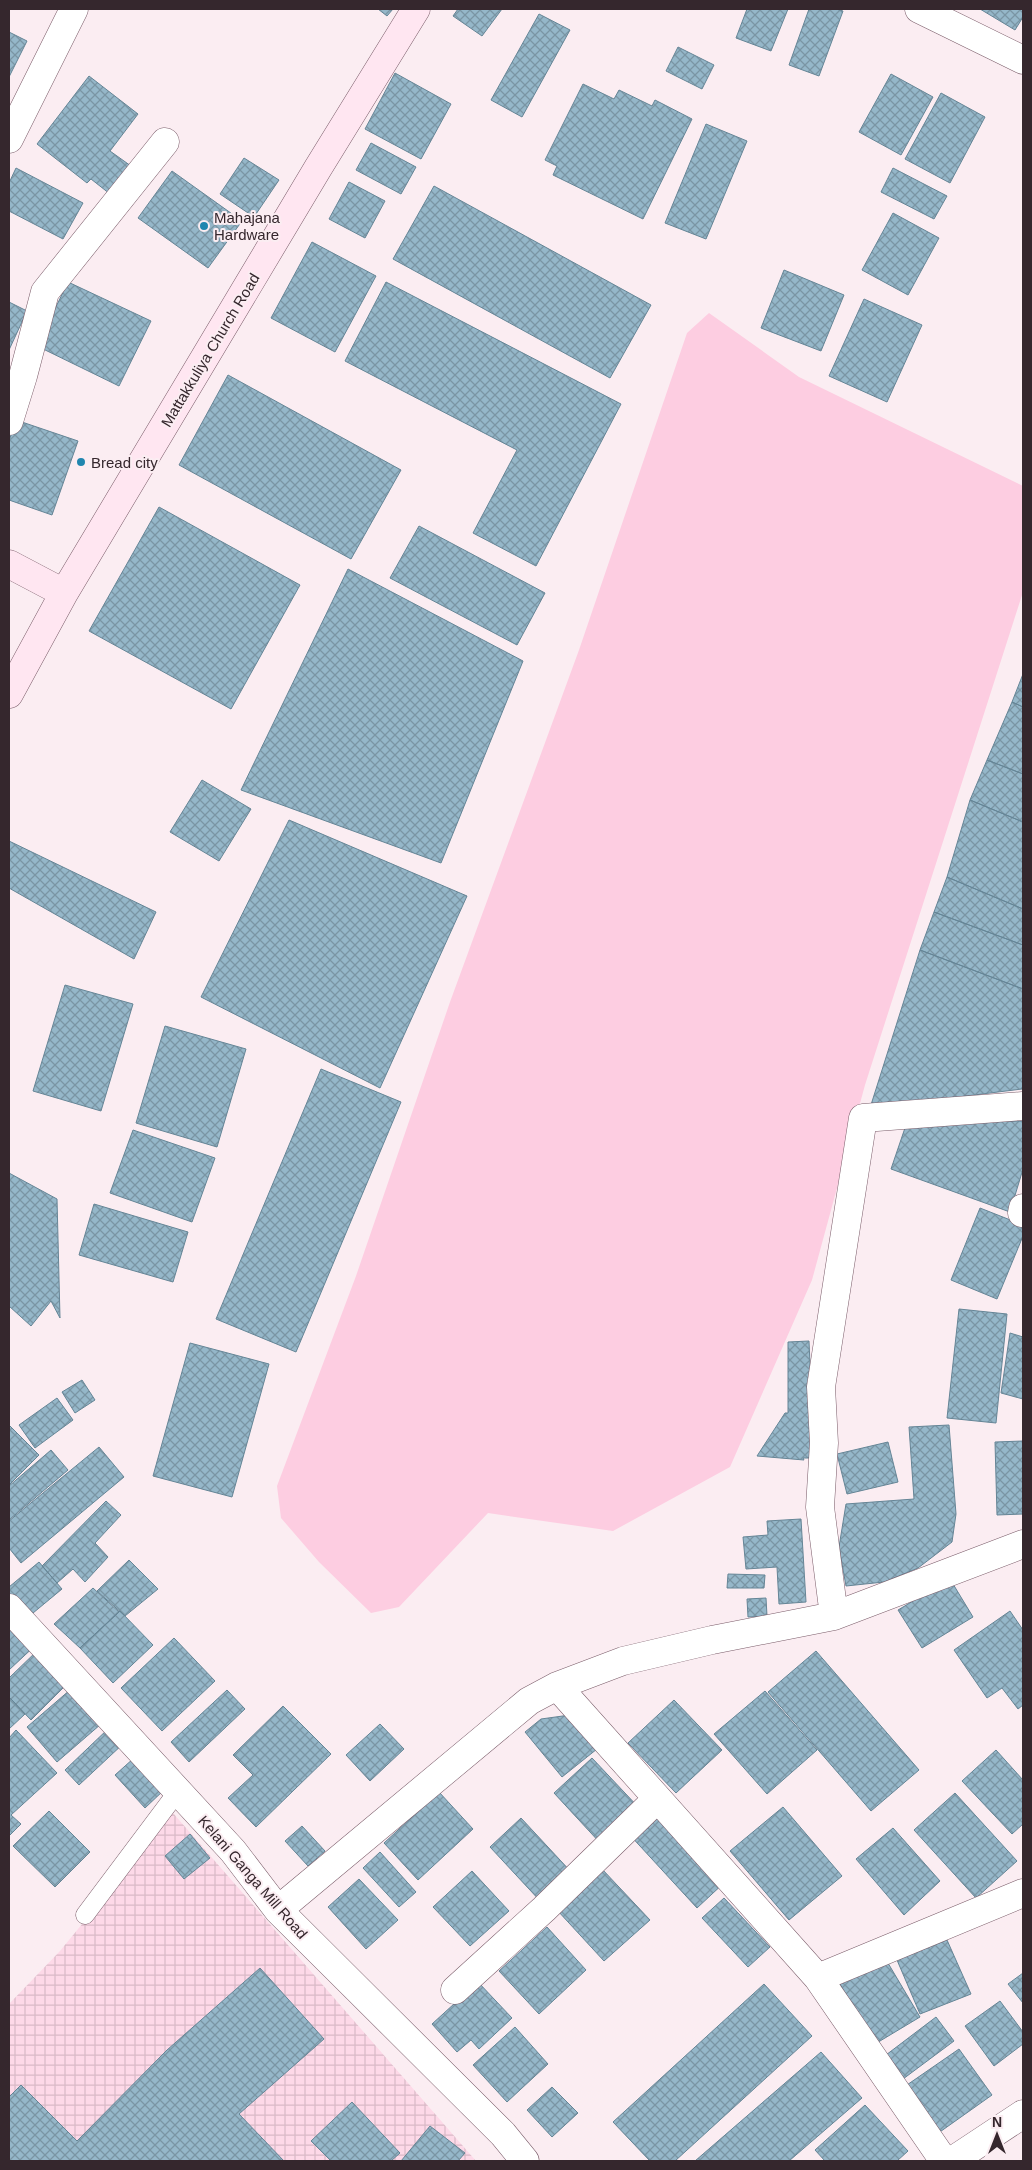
<svg xmlns="http://www.w3.org/2000/svg" width="1032" height="2170" font-family="Helvetica,sans-serif">
<style>
.industrial{fill:url(#industrial-grid)}
.grass{fill:#fdcde1}
.building{fill:url(#building-cross-hatch);stroke:#658596}
.lines{fill:none;stroke-linecap:round;stroke-linejoin:round}
.lane-casing{stroke:#7a5c69;stroke-width:19}
.street-casing{stroke:#7a5c69;stroke-width:29}
.secondary-casing{stroke:#7a5c69;stroke-width:29}
.lane{stroke:#fff;stroke-width:18}
.street{stroke:#fff;stroke-width:28}
.secondary{stroke:#ffe6f1;stroke-width:28}
.poi-dot{fill:#2086af;stroke:#fbedf2;stroke-width:2}
.labels{text-anchor:middle;dominant-baseline:central;stroke-width:4;stroke-linejoin:round;paint-order:stroke}
.poi-label{font-size:15px;fill:#35272d;stroke:#fbedf2;text-anchor:start}
.street-label{font-size:15px;fill:#35272d;stroke:#fbedf2}
</style>
<defs>
<pattern id="industrial-grid" width="8" height="8" patternUnits="userSpaceOnUse" patternTransform="scale(1.25)"><rect width="8" height="8" fill="#fdd9e8"/><path d="M0 4h8M4 0v8" fill="none" stroke="#d9bac7"/></pattern>
<pattern id="building-cross-hatch" width="8" height="8" patternUnits="userSpaceOnUse" patternTransform="scale(1.25)"><rect width="8" height="8" fill="#95b7c9"/><path d="M0 0l8 8M0 8l8-8" fill="none" stroke="#7a95a4"/></pattern>
</defs>
<rect width="100%" height="100%" fill="#fbedf2"/>
<path class="industrial" d="M173,1813L476,2161H9V2004L60,1951Z"/>
<path class="grass" d="M709,313L799,377L1023,486V592L865,1085L812,1280L730,1467L613,1531L488,1513L399,1607L371,1613L319,1562L281,1518L277,1486L356,1276L450,1002L579,650L687,333Z"/>
<path class="building" d="M378,9H393L387,16Z
M458,9H502L482,36L453,16Z
M747,9H788L771,51L736,38Z
M809,9H836L843,11L819,76L789,65Z
M980,9H1023V17L1015,30Z
M539,14L570,30L522,117L491,100Z
M9,32L27,41L9,77Z
M678,47L714,65L702,89L666,71Z
M395,73L451,104L421,159L365,129Z
M891,74L933,97L901,155L859,132Z
M89,76L138,114L110,151L131,166L110,194L91,179L87,183L37,144Z
M583,84L614,99L619,90L652,106L655,100L692,119L643,219L553,175L557,166L545,160Z
M941,93L985,117L950,183L905,159Z
M706,124L747,141L706,239L665,223Z
M371,143L416,167L401,194L356,170Z
M244,158L279,180L254,217L220,194Z
M16,168L83,203L63,239L9,211V183Z
M893,168L947,196L934,219L881,192Z
M172,171L242,221L208,268L138,218Z
M349,182L385,201L365,238L329,219Z
M434,186L651,305L610,378L393,259Z
M893,213L939,238L908,295L862,270Z
M312,242L376,276L335,352L271,318Z
M784,270L844,295L821,351L761,328Z
M68,282L151,321L119,386L37,346Z
M386,282L621,404L536,566L473,533L517,450L345,361Z
M864,299L922,325L887,402L829,376Z
M9,302L27,311L9,350Z
M228,375L401,470L351,559L179,465Z
M16,420L78,441L52,515L9,500V441Z
M159,507L300,585L231,709L89,631Z
M419,526L545,593L517,645L390,578Z
M348,569L523,661L441,863L241,790Z
M1023,674V707L1012,702Z
M1012,702L1023,707V774L987,760Z
M987,760L1023,774V822L970,800Z
M202,780L251,809L219,861L170,832Z
M970,800L1023,822V909L947,877Z
M289,820L467,896L380,1088L201,997Z
M9,841L156,912L134,959L9,888Z
M947,877L1023,909V945L934,912Z
M934,912L1023,945V989L920,950Z
M920,950L1023,989V1084L1022,1089L870,1108Z
M65,985L133,1004L101,1111L33,1091Z
M165,1026L246,1049L217,1147L136,1123Z
M321,1069L401,1102L296,1352L216,1319Z
M1023,1121V1169L1010,1212L891,1169L907,1122Z
M133,1130L215,1158L192,1222L110,1193Z
M9,1173L57,1199L60,1318L51,1301L31,1326L9,1306Z
M94,1204L188,1232L173,1282L79,1255Z
M980,1208L1023,1225V1236L997,1299L951,1280Z
M959,1309L1007,1314L996,1423L947,1418Z
M1010,1333L1023,1337V1399L1001,1393Z
M809,1341L814,1458H803L804,1460L757,1456L785,1413H788V1342Z
M190,1343L269,1364L232,1497L153,1476Z
M82,1380L95,1400L75,1413L62,1392Z
M57,1398L73,1420L35,1448L19,1425Z
M9,1425L39,1455L9,1485Z
M949,1425L956,1514L952,1542L918,1568L884,1582L846,1586L839,1547L846,1504L914,1499L909,1427Z
M1023,1441V1514L997,1515L995,1442Z
M888,1442L898,1482L847,1494L837,1454Z
M99,1447L124,1477L21,1563L9,1548V1521Z
M51,1450L68,1470L9,1520V1486Z
M106,1501L121,1515L95,1543L108,1557L85,1582L73,1569L57,1583L42,1566Z
M801,1519L806,1602L779,1604L777,1567L746,1569L743,1537L768,1535L767,1521Z
M129,1560L158,1589L125,1616L97,1591Z
M39,1562L62,1589L27,1618L9,1596V1587Z
M728,1574L765,1575L764,1588H727Z
M950,1579L973,1617L922,1648L898,1610Z
M93,1588L119,1612L80,1648L54,1624Z
M766,1598L767,1616L748,1617L747,1599Z
M120,1611L153,1645L113,1683L80,1648Z
M1010,1611L1023,1630V1705L1018,1709L1002,1688L987,1698L954,1650Z
M9,1628L39,1642L9,1670Z
M174,1638L215,1681L162,1731L121,1688Z
M40,1648L72,1679L31,1720L9,1697V1678Z
M816,1651L919,1770L871,1811L768,1692Z
M78,1683L108,1718L57,1762L27,1727Z
M227,1690L245,1709L189,1762L171,1742Z
M765,1691L817,1750L767,1794L714,1734Z
M9,1697L25,1714L9,1729Z
M674,1700L722,1750L676,1793L628,1743Z
M283,1706L331,1754L256,1827L228,1798L253,1775L233,1755Z
M570,1715L597,1749L562,1777L525,1732L541,1719Z
M380,1724L404,1749L370,1781L346,1755Z
M110,1727L124,1743L79,1785L65,1770Z
M16,1730L57,1773L11,1815L21,1824L9,1836V1738Z
M996,1750L1023,1780V1824L1012,1834L962,1781Z
M134,1758L164,1790L145,1808L115,1775Z
M592,1758L641,1810L602,1845L554,1793Z
M439,1792L473,1829L418,1880L384,1843Z
M955,1793L1017,1861L976,1898L914,1830Z
M657,1806L726,1881L697,1908L628,1833Z
M783,1807L842,1876L789,1920L730,1851Z
M49,1811L90,1852L55,1887L13,1846Z
M521,1818L573,1874L542,1903L490,1847Z
M302,1826L325,1851L308,1866L285,1841Z
M893,1828L940,1881L904,1915L856,1859Z
M190,1834L210,1858L184,1879L165,1856Z
M380,1852L416,1892L399,1907L363,1868Z
M602,1869L650,1920L604,1961L557,1910Z
M472,1871L509,1911L470,1946L433,1907Z
M359,1879L398,1920L366,1949L328,1907Z
M724,1898L770,1947L748,1967L702,1918Z
M547,1927L586,1970L539,2014L499,1971Z
M947,1940L971,1994L920,2014L897,1960Z
M885,1958L920,2017L875,2044L840,1984Z
M260,1968L324,2039L239,2114L284,2161H9V2097L21,2085L77,2141L167,2050Z
M1023,1973V2003L1008,1984Z
M478,1982L512,2018L479,2049L471,2040L457,2052L432,2024Z
M764,1984L812,2036L675,2161H650L613,2122Z
M1000,2001L1023,2032V2044L994,2066L965,2026Z
M936,2017L954,2041L899,2082L882,2058Z
M515,2027L548,2064L507,2102L473,2065Z
M959,2049L992,2095L937,2134L904,2087Z
M821,2052L862,2098L789,2161H695Z
M552,2087L578,2113L552,2137L527,2110Z
M352,2102L400,2153L391,2161H331L311,2141Z
M865,2105L908,2151L897,2161H825L815,2150Z
M430,2126L465,2153L458,2161H401Z"/>
<g class="lines">
<defs>
<path id="lane" d="M85,1915L178,1791"/>
<path id="street" d="M919,9L1023,60
M9,139L74,9
M9,421L23,376L45,292L165,142
M1022,1213L1023,1208
M9,1608L233,1851L278,1910L503,2134L525,2161
M834,1616L820,1507L824,1443L821,1387L863,1118L1023,1106
M557,1686L818,1978L944,2161
M278,1910L529,1701L557,1686L623,1661L712,1640L834,1616L1023,1544
M818,1978L1023,1893
M455,1990L544,1909L657,1799
M952,2161L1023,2114"/>
<path id="secondary" d="M9,564L64,593
M9,694L64,593L318,168L416,9"/>
</defs>
<use href="#lane" class="lane-casing"/>
<use href="#street" class="street-casing"/>
<use href="#secondary" class="secondary-casing"/>
<use href="#lane" class="lane"/>
<use href="#street" class="street"/>
<use href="#secondary" class="secondary"/>
</g>
<g class="poi-dot">
<circle cx="204" cy="226" r="5"/>
<circle cx="81" cy="462" r="5"/>
</g>
<g class="labels">
<g class="poi-label">
<text x="214" y="217">Mahajana<tspan x="214" dy="17">Hardware</tspan></text>
<text x="91" y="462">Bread city</text>
</g>
<g class="street-label">
<text transform="translate(210 350) rotate(-59)">Mattakkuliya Church Road</text>
<text transform="translate(253 1877) rotate(49)">Kelani Ganga Mill Road</text>
</g>
</g>
<rect width="1032" height="2170" fill="none" stroke="#35272d" stroke-width="20"/>
<g transform="translate(997 2135)" stroke="#fbedf2" stroke-width="4" paint-order="stroke">
<path d="M0-4L9 19L0 12L-9 19Z" fill="#35272d"/>
<text y="-8" font-size="14" font-weight="bold" text-anchor="middle" fill="#35272d">N</text>
</g>
</svg>
